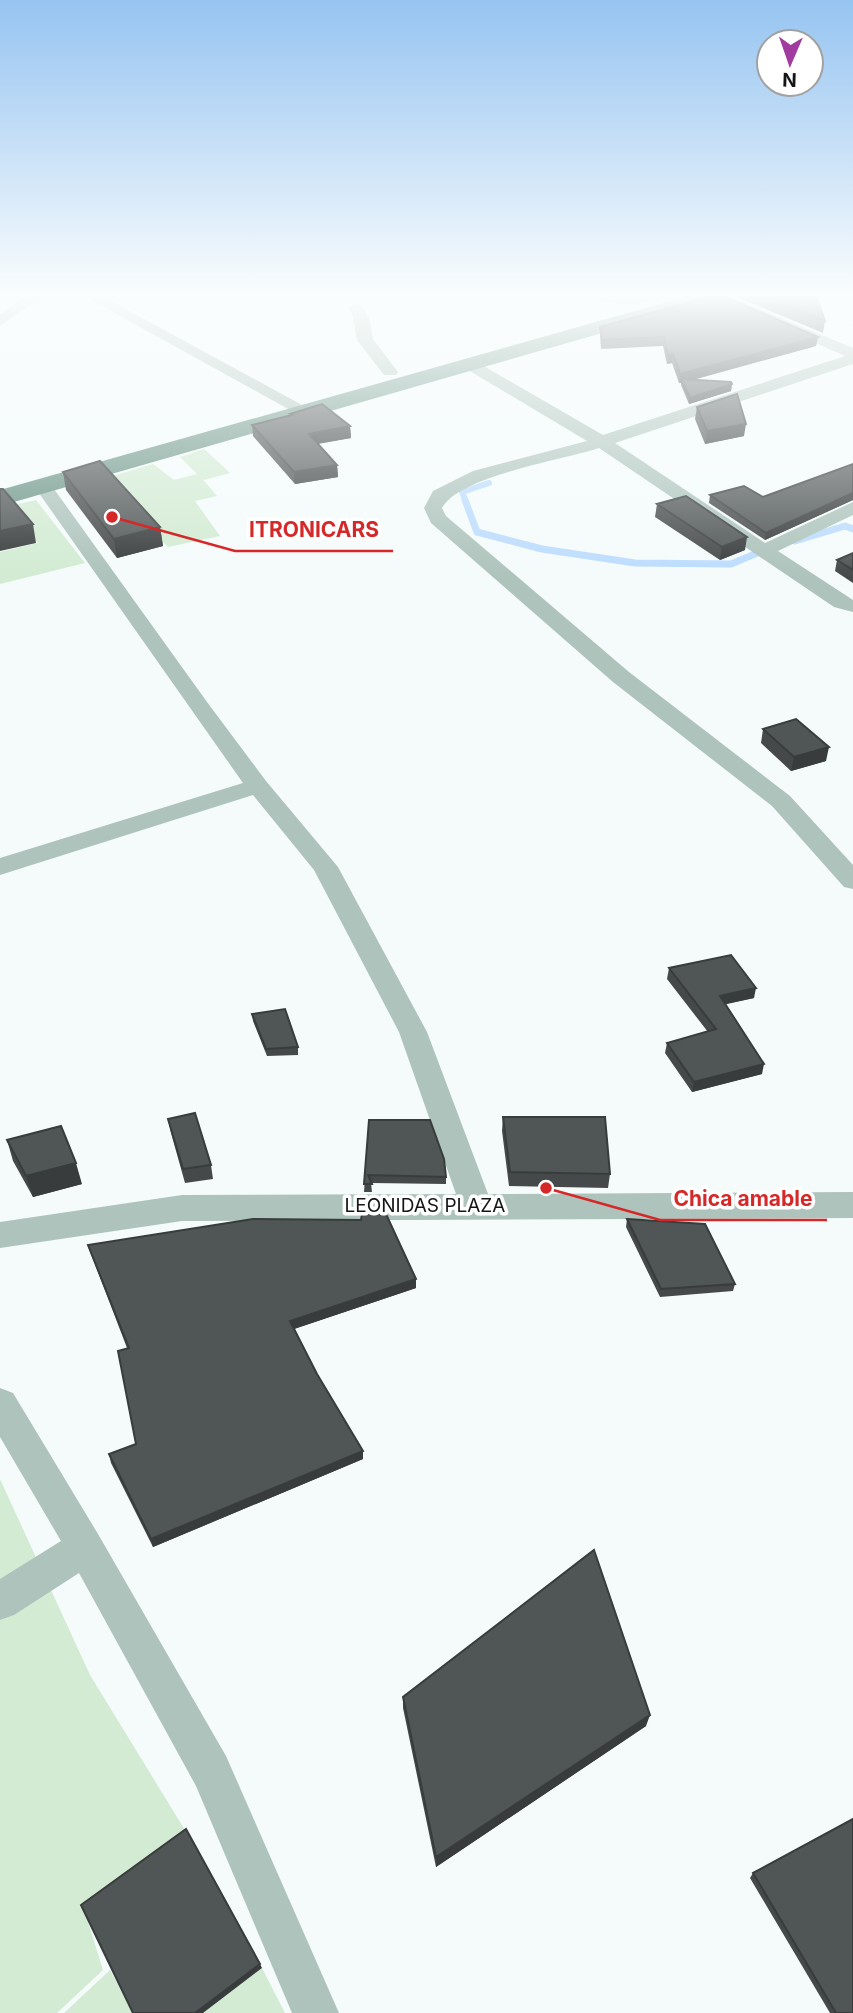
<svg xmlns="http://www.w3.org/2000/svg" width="853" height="2013" font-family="Inter,sans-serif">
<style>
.green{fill:#d2ebd2}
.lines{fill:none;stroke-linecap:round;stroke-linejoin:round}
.stream-far1{stroke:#bcdcfe;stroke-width:6}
.stream{stroke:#bcdcfe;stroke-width:7}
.minor{fill:#adc3bb;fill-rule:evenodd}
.primary{fill:#6b9486;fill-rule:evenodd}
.wall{fill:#45494a}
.shaded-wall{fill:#383c3c}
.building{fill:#505556;stroke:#383c3c;stroke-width:2}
.labels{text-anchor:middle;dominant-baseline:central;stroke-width:7;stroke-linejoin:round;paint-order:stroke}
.street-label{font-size:19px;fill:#141516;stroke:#fff}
.leader{fill:none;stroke:#d62828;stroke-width:2.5}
.callout-dot{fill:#d62828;stroke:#fff;stroke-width:2.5}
.callout-label{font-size:21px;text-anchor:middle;font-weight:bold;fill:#d62828;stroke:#fff;stroke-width:7;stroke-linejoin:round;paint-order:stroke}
</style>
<rect width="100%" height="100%" fill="#f5fbfb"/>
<path class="green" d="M204,449L230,473L204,480L201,477L217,496L195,501L220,536L168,547L102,479L153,464L174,480L197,474L180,457Z
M36,500L85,563L0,584V552L38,543L9,506Z
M0,1479L90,1675L188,1835L84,1909L103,1970L57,2013H0Z
M262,1968L285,2013H203Z
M110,1970L133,2013H64Z"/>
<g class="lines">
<path class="stream-far1" d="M466,502L462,492L489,483"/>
<path class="stream" d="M465,500L477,532L542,549L635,563L731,564L767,549
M795,541L845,526L853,529"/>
<path class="minor" d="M26,296H43L0,326V314Z
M84,296H102L313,411L305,416L299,415Z
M594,296H644L650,300C641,308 603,304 594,296Z
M709,296H728L853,348V364L615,443L765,543L853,502V515L778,551L853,600V612L834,607L599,448C563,460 459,476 442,508L446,516L629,672L790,796L853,865V889L844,887L772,806L613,682L431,523L424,508L433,491L473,471L587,441L463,367L461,364L463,361H475L603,435L845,356Z
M356,304L361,305L369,317L373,339L398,372L396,375H384L357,340L353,317L349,308Z
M43,481L49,482L207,702L266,781L338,867L427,1032L488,1194L853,1192V1218L182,1221L0,1248V1222L182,1195L456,1194L399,1032L314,870L253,795L0,875V858L243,783L34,486Z
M0,1388L13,1393L98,1534L226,1756L339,2013H292L196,1786L79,1573L14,1615L0,1620V1579L61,1541L0,1437Z"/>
<path class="primary" d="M688,296H720L717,300L0,506V490Z"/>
</g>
<path class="wall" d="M737,296H816L825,321L823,333L737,297Z
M600,327L818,337L816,346L693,380L732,384L731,391L689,404L681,385V383H679L672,363L667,364L663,346L601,349L600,336Z
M697,407L744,436L705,444L695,419Z
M290,414L350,426L351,438L318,444L337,465L338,477L295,484L253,436L252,425L290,416Z
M853,464V500L765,540L709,503L710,495L763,497Z
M63,472L160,527L163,546L117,558L66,490Z
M657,504L745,550L720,560L655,517Z
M853,553V583L835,571L837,560Z
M763,729L826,761L791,771L761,743Z
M669,968L754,998L725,1004L762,1074L692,1092L665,1053L667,1043L708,1032L667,979Z
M252,1014L298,1047V1055L267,1056L253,1021Z
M503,1117L610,1174L608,1188L509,1186L502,1131Z
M168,1119L211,1165L213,1179L185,1183L171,1133Z
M369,1120L446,1177V1184L371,1183L372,1192H364Z
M7,1140L82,1184L33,1197L13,1161Z
M627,1219L735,1284L733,1291L660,1297L626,1227Z
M88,1245L416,1279V1288L294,1329L317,1374L363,1451V1459L153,1547L111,1463L109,1454L136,1444L127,1348L91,1254Z
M403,1697L646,1726L436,1867L403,1708Z
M853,1819V2013H830L750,1878L753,1873Z"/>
<path class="shaded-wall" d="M818,337L816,346L683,382L681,379V383H679L680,374Z
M673,354L672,363L667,364L668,355Z
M732,384L731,391L689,404L690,398Z
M746,424L744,436L705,444L707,431Z
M350,426L351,438L309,445V434Z
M337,465L338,477L295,484L294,472Z
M853,493V500L765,540L766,533Z
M33,524L36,543L0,551V531Z
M160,527L163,546L117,558L114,539Z
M747,537L745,550L720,560L722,547Z
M829,747L826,761L791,771L794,757Z
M756,988L754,998L718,1006L720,996Z
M764,1064L762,1074L692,1092L694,1082Z
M76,1163L82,1184L33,1197L26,1176Z
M416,1279V1288L291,1330L290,1321Z
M363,1451V1459L153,1547L151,1539Z
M650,1715L646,1726L436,1867V1857Z
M260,1964L262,1968L203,2013H195Z"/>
<path class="building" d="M712,296H723L818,337L680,374L673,354L668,355L664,337L602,340L600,327Z
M765,296H816L825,321Z
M681,379L731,382L732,384L690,398Z
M737,394L746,424L707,431L697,407Z
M322,404L350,426L309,434L337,465L294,472L252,425L292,415L290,414Z
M100,461L160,527L114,539L63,472Z
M853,464V493L766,533L710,495L744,486L763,497Z
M0,489H3L33,524L0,531Z
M686,496L747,537L722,547L657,504Z
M853,553V570L837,560Z
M796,719L829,747L794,757L763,729Z
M731,955L756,988L720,996L764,1064L694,1082L667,1043L716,1029L669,968Z
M285,1009L298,1047L266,1049L252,1014Z
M195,1113L211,1165L183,1169L168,1119Z
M503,1117H605L610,1174L510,1172Z
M369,1120H430L444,1159L446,1177L368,1175L372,1184H364Z
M61,1126L76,1163L26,1176L7,1140Z
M362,1214H386L416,1279L290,1321L317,1374L363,1451L151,1539L109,1454L136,1444L118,1351L129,1348L88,1245L253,1219L361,1220Z
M627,1219L705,1224L735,1284L661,1289Z
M594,1550L650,1715L436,1857L403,1697Z
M853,1819V2012L851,2013H836L753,1873Z
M186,1829L260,1964L195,2013H133L81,1905Z"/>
<linearGradient id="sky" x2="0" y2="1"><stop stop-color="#96c4f1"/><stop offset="0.51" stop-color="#fafdfd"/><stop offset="1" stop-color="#fafdfd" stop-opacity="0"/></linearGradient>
<rect width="853" height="578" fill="url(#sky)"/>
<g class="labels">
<g class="street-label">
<text x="425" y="1205">LEONIDAS PLAZA</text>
</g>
</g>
<path class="leader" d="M112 517L235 551H393M546 1188L660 1220H827"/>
<g class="callout-dot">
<circle cx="112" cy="517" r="7"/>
<circle cx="546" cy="1188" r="7"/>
</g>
<g class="callout-label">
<text x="314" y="537">ITRONICARS</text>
<text x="743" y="1206">Chica amable</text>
</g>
<g transform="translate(790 63) rotate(182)"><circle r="33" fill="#ffffff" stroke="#a1a1a2" stroke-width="2"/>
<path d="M0-5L12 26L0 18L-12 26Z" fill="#a23b9f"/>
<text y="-10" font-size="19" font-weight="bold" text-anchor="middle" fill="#141516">N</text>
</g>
</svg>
